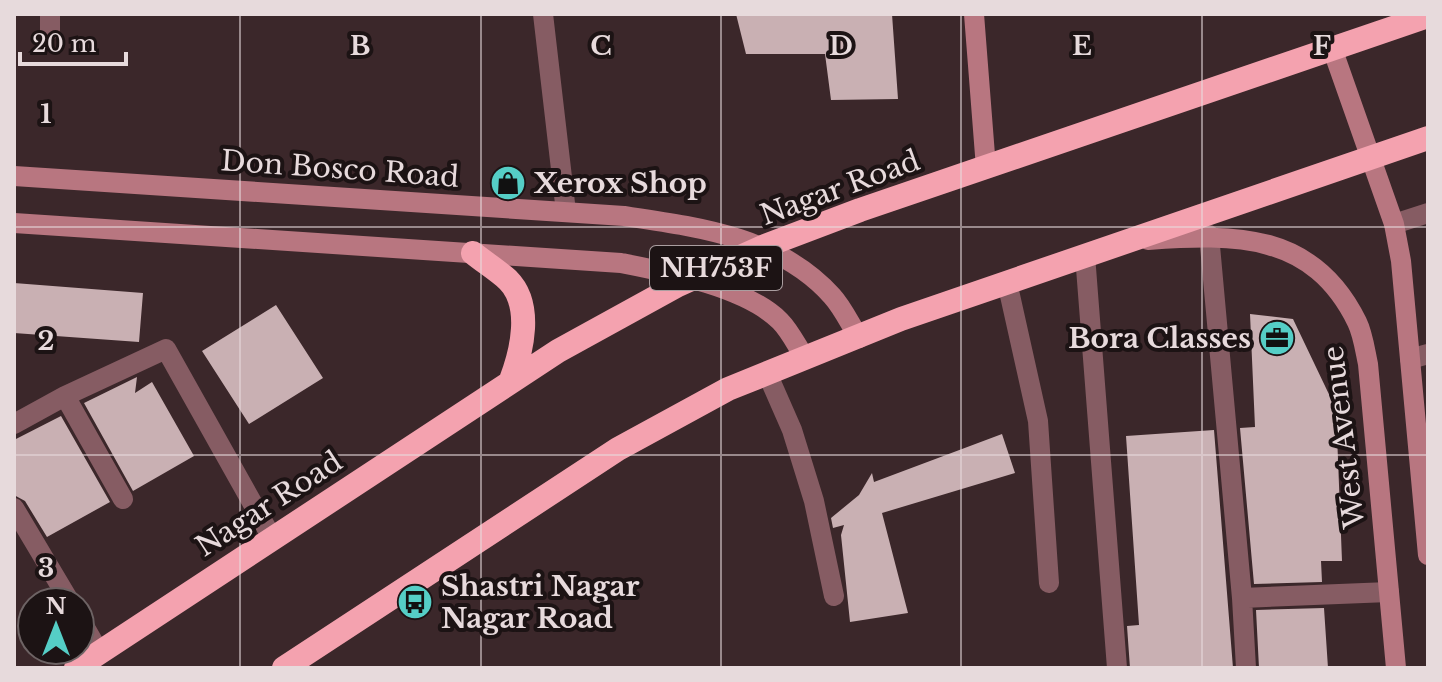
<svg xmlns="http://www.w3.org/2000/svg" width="1442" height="682" font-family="'Libre Baskerville',serif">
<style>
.building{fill:#c9b0b3}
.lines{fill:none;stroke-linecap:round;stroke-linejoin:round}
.lane{stroke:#865c63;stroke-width:20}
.street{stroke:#865c63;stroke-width:20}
.secondary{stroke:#b87680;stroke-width:20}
.highway{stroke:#f4a2af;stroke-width:24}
.grid{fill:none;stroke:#e7dadc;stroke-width:2;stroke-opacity:0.55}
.labels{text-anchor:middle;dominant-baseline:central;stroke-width:8;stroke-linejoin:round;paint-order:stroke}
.shield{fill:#1c1314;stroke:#aa9ea0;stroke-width:2}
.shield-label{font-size:26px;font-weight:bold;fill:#e7dadc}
.street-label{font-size:28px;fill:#e7dadc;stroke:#1c1314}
.poi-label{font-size:28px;font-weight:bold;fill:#e7dadc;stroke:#1c1314;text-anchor:start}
.grid-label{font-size:26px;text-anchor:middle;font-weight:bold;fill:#e7dadc;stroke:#1c1314;stroke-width:8;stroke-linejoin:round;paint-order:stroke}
</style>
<rect width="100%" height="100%" fill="#3b272a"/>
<path class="building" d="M736,14H892L898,99L831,100L825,54H746Z
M14,283L143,293L139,342L14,333Z
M276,305L323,378L249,424L202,351Z
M1250,314L1293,319L1336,409L1342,561H1321L1322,582L1254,584L1240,428L1255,427Z
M137,377L135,393L152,382L194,456L133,491L84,403Z
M61,416L110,502L47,537L25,501L14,495V440Z
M1214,430L1233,668H1187V666L1130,668L1127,626L1139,625L1126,436Z
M1002,434L1015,473L882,513L908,613L850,622L841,535L844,525L833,528L831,518L859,495L872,473L874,482Z
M1324,608L1328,668H1259L1256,610Z"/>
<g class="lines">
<path class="lane" d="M543,14L566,212
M50,30V14
M1209,235L1242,598L1246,668
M1085,255L1117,668
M1007,282L1038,421L1049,583
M1410,359L1428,354
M767,373L792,430L814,501L834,596
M65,396L123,499
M14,424L65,396L166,349L272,538
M14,508L70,602
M1242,598L1389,592
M80,619L99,652"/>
<path class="street" d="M1394,224L1428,213"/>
<path class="secondary" d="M974,14L986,168
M1332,48L1394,224L1401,261L1428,555
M14,176L624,216C699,227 779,237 832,296C843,308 850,324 859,338
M14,223L621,263C667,272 746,287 780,321C790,331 797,346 805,358
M1148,240C1235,234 1313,232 1357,322C1363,334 1365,350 1368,364L1396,668"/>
<path class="highway" d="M473,253C484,262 497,270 508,280C533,305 522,351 511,380
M76,668L558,351L678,285L765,246L860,210L1428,16
M284,668L618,449L728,389L901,319L1428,138"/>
</g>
<path class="grid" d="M240,14V668M481,14V668M721,14V668M961,14V668M1202,14V668M14,227H1428M14,455H1428"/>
<defs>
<symbol id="shop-disc" viewBox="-11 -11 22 22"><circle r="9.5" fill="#55cec6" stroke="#1c1314"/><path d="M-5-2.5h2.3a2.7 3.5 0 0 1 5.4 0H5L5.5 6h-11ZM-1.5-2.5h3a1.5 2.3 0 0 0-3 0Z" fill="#111"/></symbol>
<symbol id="office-disc" viewBox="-11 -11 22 22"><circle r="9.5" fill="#55cec6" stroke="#1c1314"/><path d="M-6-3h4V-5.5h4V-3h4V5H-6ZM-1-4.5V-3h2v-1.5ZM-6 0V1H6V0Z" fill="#111"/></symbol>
<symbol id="bus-disc" viewBox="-11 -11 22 22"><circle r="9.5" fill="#55cec6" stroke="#1c1314"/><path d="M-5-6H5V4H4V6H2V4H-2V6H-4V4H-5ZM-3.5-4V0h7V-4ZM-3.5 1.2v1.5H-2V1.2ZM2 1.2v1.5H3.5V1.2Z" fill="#111"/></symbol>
</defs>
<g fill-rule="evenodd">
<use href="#shop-disc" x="488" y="163" width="40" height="40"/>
<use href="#office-disc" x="1257" y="318" width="40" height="40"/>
<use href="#bus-disc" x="395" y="582" width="40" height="40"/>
</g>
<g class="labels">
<rect class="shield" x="650" y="246" width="132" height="44" rx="6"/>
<g class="shield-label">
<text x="716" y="268">NH753F</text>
</g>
<g class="street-label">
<text transform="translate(340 169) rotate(4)">Don Bosco Road</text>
<text transform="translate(840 188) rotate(-20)">Nagar Road</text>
<text transform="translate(1344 437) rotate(-97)">West Avenue</text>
<text transform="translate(269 504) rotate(-33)">Nagar Road</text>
</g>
<g class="poi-label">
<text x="534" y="183">Xerox Shop</text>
<text x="1251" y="338" text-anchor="end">Bora Classes</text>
<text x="441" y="586">Shastri Nagar<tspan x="441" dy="32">Nagar Road</tspan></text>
</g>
</g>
<g class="grid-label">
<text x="360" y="55">B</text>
<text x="601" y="55">C</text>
<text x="841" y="55">D</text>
<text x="1082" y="55">E</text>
<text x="1322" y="55">F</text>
<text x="46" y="123">1</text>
<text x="46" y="350">2</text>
<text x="46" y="577">3</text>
</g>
<rect width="1442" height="682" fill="none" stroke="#e7dadc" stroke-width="32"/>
<g transform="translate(56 626)"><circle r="38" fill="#1c1314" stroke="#6d6364" stroke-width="2"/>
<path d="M0-6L14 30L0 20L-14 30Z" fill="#55cec6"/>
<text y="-12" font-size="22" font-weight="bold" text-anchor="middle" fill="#e7dadc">N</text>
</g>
<path d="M20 52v12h106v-12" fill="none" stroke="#e7dadc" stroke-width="4"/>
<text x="32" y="52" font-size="24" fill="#e7dadc" stroke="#1c1314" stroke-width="6" paint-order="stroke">20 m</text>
</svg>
